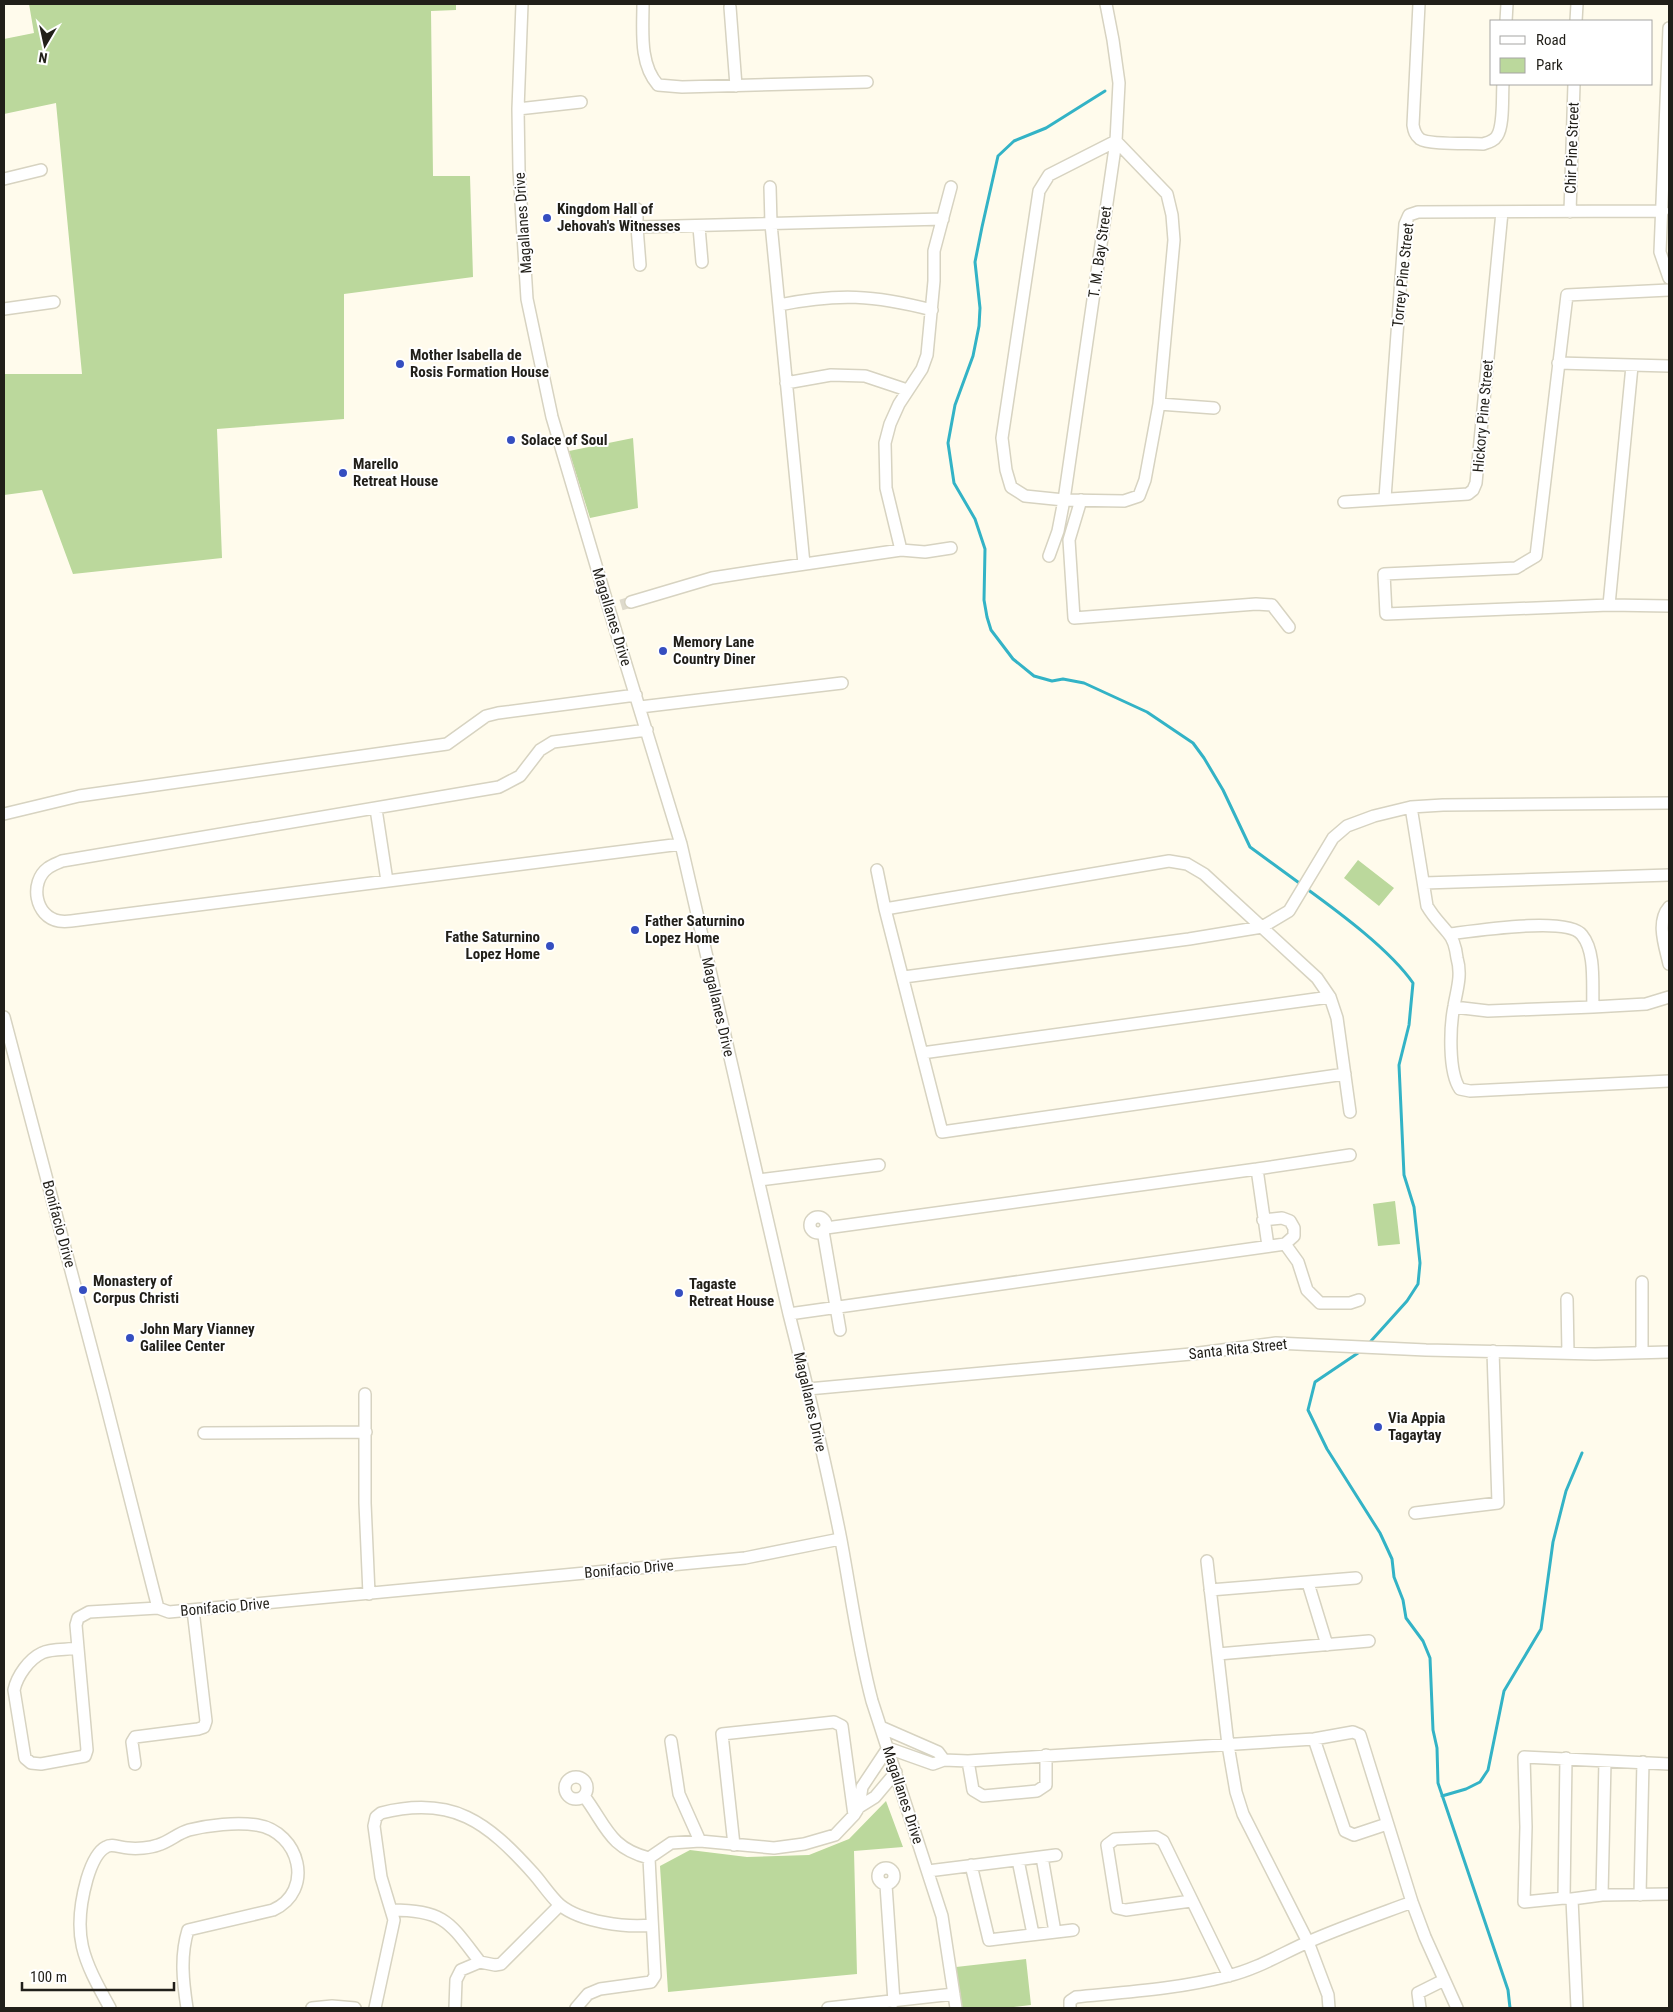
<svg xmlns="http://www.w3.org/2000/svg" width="1673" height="2012" font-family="'Roboto Condensed',sans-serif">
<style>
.green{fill:#bbd89c}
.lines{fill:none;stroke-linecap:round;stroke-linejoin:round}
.stream{stroke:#33b3c6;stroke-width:3}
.minor-tunnel{stroke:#dedacc;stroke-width:11;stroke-dasharray:11 5.5;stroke-linecap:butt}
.minor-casing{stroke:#d7d3c1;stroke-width:14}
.minor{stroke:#fff;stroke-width:11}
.poi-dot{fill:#354ec0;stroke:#fff;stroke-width:2}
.labels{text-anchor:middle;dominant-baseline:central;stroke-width:4;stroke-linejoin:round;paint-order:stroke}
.street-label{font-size:15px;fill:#211f19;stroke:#fff}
.poi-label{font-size:15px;font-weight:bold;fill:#211f19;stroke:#fff;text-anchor:start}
</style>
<rect width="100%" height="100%" fill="#fffbec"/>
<path class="green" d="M29,4H456V10L431,11L433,176H470L473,277L344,294V419L217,429L222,558L73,574L42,490L4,495V374H82L56,103L4,114V39L34,33Z
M633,438L638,508L590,518L569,451Z
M1358,860L1394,888L1379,906L1344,878Z
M1395,1201L1400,1244L1378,1246L1373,1204Z
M886,1801L903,1847L854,1851L857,1974L668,1992L660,1866L690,1850L747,1857L809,1855L849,1839Z
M1026,1959L1031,2005L1005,2008H962L956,1967Z"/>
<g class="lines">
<path class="stream" d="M1105,91L1046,128L1014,141L998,156L982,227L975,262L980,308L979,326L973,356L955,405L948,443L954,483L975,519L985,549L984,600L987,617L991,630L1013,659L1034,676L1052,681L1063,679L1084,683L1147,712L1193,743L1204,758L1223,790L1250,847L1302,885
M1307,889C1340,913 1390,950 1413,983L1409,1025L1399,1065L1404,1175L1414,1207L1420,1263L1418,1284L1407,1301L1371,1341
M1358,1353L1315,1382L1308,1410L1327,1449L1380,1533L1392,1559L1394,1577L1403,1600L1406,1618L1423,1641L1430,1658L1433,1730L1437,1748L1438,1783L1508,1990L1510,2008
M1442,1796L1466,1789L1480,1782L1488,1770L1504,1691L1541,1629L1553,1542L1566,1491L1582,1453"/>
<path class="minor-tunnel" d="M621,605L631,602"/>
<defs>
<path id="minor" d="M522,4L518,109L519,170L527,299L552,417L609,609L681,844L789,1314C808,1389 826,1464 841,1540C851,1594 858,1648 872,1701L942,1916L956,2008
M643,4C643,30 639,64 658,85L682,87L867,82
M1419,4L1413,125C1414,131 1415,135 1420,139C1429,145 1470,143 1483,144C1489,142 1494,141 1497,136C1504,126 1502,97 1503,84
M730,7L736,86
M1506,21L1507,4
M1576,21L1577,4
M1669,28L1660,252L1669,278
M518,109L581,102
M1116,141L1167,194L1172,215L1174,240L1159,404L1145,480L1139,496L1124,501L1064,500L1025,496L1011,487L1006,470L1002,438L1039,191L1049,175Z
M4,179L41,170
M770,187L771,224L804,564
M637,209V227L640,265
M1570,212L1574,84
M637,227L943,219
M699,227L702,262
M1669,290L1567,295L1536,556L1516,568L1384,574L1386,614L1609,605L1669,606
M779,305C838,293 874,295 932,310
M4,309L54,302
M1558,363L1669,366
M786,383L831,375L865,376L907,390
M1159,404L1214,408
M1385,498L1405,224L1409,215L1418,212L1663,211
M1081,500L1069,540L1074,618L1256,604L1272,605L1289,627
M1344,502L1468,494L1473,490L1476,483L1502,212
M901,550L886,488L885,443L890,424L899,404L922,369L927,355L934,281V251L951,187
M1049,556L1058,531L1064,500L1116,141L1119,83L1113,40L1106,4
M631,602L712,578L764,570L901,550L925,552L951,548
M1609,605L1632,366
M640,707L842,683
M647,730L553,742L540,750L520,776L499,787L62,861C58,863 52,865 48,868C29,882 35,917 59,921C65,922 73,921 79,920L681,844
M1411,807L1427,906C1434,918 1440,923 1448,933C1453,938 1456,950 1457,958C1462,975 1457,989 1454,1006C1450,1026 1448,1072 1460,1089L1470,1091L1669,1081
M376,809L387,881
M4,814L79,796L447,744L486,716L498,713L636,695
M877,870L885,909L942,1132L1345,1074
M1424,883L1669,875
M1669,907C1656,922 1665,946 1669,964
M885,909L1169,861L1187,864L1204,874L1317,978L1330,997L1337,1018L1350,1112
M1449,934C1473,931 1568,916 1582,935C1596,952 1592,985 1593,1007
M904,977L1189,939L1262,927L1289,911L1333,838L1347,826L1374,816L1411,807L1443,805L1669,803
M1454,1007L1488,1011L1593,1007L1646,1004L1669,997
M4,1017L103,1392L158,1608L169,1612L745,1558L840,1539
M922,1053L1330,997
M1257,1169L1268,1246
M759,1180L879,1165
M810 1225a8 8 0 1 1 16 0a8 8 0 1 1-16 0Z
M1263,1220L1282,1218L1290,1221L1294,1228V1236L1285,1244
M826,1228L1257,1169L1350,1155
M823,1231L840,1330
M1642,1282V1352
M1567,1299L1568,1353
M789,1314L1285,1244L1298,1262L1307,1290L1320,1303H1350L1359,1300
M808,1389L1191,1354L1276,1343L1426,1350L1595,1354L1669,1352
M365,1394V1503L369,1594
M204,1433L366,1432
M1415,1513L1498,1503L1493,1351
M1207,1561L1228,1745L1236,1792L1243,1814L1308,1942L1328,1995L1329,2008
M1308,1583L1327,1645
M1210,1590L1356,1578
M78,1648C68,1650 51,1648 42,1653C29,1659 17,1676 14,1690L25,1758L31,1763L41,1764L85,1756L87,1750L78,1648L76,1625L78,1618L89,1612L158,1608
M1218,1654L1369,1641
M883,1728L938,1752L944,1760
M1314,1739L1345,1831L1354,1835L1387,1824
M671,1741L679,1794L700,1841
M968,1761L973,1790L983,1796L1037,1791L1046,1785V1755
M135,1764L132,1742L135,1737L198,1729L204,1727L206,1721L193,1610
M1669,1764L1524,1757L1526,1827L1524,1902L1564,1898L1572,1899L1602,1895L1669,1894
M565 1788a11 11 0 1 1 22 0a11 11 0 1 1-22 0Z
M584,1796C606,1825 609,1848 649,1858
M859,1807L875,1797L896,1772
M734,1845L722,1734L834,1722L842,1726L854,1815
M1042,1857L1055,1932
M1018,1860L1033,1934
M971,1865L989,1940L1073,1930
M878 1876a8 8 0 1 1 16 0a8 8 0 1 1-16 0Z
M928,1871L1056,1855
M886,1885L894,2002
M1602,1895L1605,1761
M1640,1895L1643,1762
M1564,1898L1566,1758
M1572,1899L1577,2008
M1191,1901L1126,1910L1117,1908L1107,1845L1115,1839L1156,1837L1163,1841L1229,1976
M392,1910C445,1910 450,1923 480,1962
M110,2008C83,1959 71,1936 87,1879C90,1869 96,1852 106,1847C112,1843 121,1848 128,1848C137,1849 150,1848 158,1845C169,1842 178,1833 189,1830C209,1825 236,1822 257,1825C300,1832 315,1891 273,1910L188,1930C180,1956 183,1982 187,2008
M312,2008L332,2006L355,2008
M375,2008L394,1920L381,1877L374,1826L376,1817L381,1813C453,1795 487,1822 533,1873C542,1883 550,1896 560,1905C581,1922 626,1928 652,1925
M455,2008L456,1980L461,1970L480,1962L495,1965L501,1964L560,1905
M576,2008L588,1994L600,1989L651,1982L655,1976L649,1858L671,1843L700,1841L774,1848L804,1844L835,1835L854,1815L859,1807L862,1787L888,1748L933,1764L944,1760L968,1761L1314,1739L1353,1732L1360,1735L1412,1902L1425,1937L1457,2008
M828,2008L954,1994
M1070,2008V2001L1076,1997C1127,1992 1178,1989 1228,1976C1257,1969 1281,1954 1308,1942C1342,1927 1377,1915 1412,1902
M1420,2008L1418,1993L1444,1980"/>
</defs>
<use href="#minor" class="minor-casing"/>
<use href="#minor" class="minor"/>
</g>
<g class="poi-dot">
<circle cx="547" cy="218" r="5"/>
<circle cx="400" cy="364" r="5"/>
<circle cx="511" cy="440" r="5"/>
<circle cx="343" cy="473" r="5"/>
<circle cx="663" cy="651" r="5"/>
<circle cx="635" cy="930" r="5"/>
<circle cx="550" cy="946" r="5"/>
<circle cx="83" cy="1290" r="5"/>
<circle cx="679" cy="1293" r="5"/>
<circle cx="130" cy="1338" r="5"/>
<circle cx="1378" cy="1427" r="5"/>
</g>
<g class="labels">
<g class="street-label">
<text transform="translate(1572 148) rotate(-88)">Chir Pine Street</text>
<text transform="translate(523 223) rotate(-94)">Magallanes Drive</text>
<text transform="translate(1100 252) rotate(-82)">T. M. Bay Street</text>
<text transform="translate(1403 275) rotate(-84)">Torrey Pine Street</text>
<text transform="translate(1483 416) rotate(-85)">Hickory Pine Street</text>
<text transform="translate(612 617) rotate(73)">Magallanes Drive</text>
<text transform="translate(718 1007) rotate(77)">Magallanes Drive</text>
<text transform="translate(59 1224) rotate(75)">Bonifacio Drive</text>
<text transform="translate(1238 1349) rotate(-6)">Santa Rita Street</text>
<text transform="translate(810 1402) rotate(77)">Magallanes Drive</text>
<text transform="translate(629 1569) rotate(-5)">Bonifacio Drive</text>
<text transform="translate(225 1607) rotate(-5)">Bonifacio Drive</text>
<text transform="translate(903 1795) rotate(72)">Magallanes Drive</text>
</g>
<g class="poi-label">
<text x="557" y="209">Kingdom Hall of<tspan x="557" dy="17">Jehovah's Witnesses</tspan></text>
<text x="410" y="355">Mother Isabella de<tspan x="410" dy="17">Rosis Formation House</tspan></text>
<text x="521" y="440">Solace of Soul</text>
<text x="353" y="464">Marello<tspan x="353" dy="17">Retreat House</tspan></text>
<text x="673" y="642">Memory Lane<tspan x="673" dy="17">Country Diner</tspan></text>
<text x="645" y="921">Father Saturnino<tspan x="645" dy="17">Lopez Home</tspan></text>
<text x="540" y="937" text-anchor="end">Fathe Saturnino<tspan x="540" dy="17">Lopez Home</tspan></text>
<text x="93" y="1281">Monastery of<tspan x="93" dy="17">Corpus Christi</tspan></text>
<text x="689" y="1284">Tagaste<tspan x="689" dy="17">Retreat House</tspan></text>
<text x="140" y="1329">John Mary Vianney<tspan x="140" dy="17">Galilee Center</tspan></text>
<text x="1388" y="1418">Via Appia<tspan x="1388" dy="17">Tagaytay</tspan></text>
</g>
</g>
<rect width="1673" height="2012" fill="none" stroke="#211f19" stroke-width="10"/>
<rect x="1490" y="20" width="162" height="65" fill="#ffffff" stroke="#a6a5a3"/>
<rect x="1500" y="36" width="25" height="8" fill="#ffffff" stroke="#a6a5a3"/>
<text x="1536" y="45" font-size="15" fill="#211f19">Road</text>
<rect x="1500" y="58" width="25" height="15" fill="#bbd89c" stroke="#a6a5a3"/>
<text x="1536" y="70" font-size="15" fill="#211f19">Park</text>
<g transform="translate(45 45) rotate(189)" stroke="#ffffff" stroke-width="4" paint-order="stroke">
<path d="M0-4L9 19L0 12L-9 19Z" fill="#211f19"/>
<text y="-8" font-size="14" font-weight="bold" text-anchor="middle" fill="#211f19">N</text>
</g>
<path d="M22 1982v8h152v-8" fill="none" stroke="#211f19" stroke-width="2.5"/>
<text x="30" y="1982" font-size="15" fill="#211f19" stroke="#ffffff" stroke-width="4" paint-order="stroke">100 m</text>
</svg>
